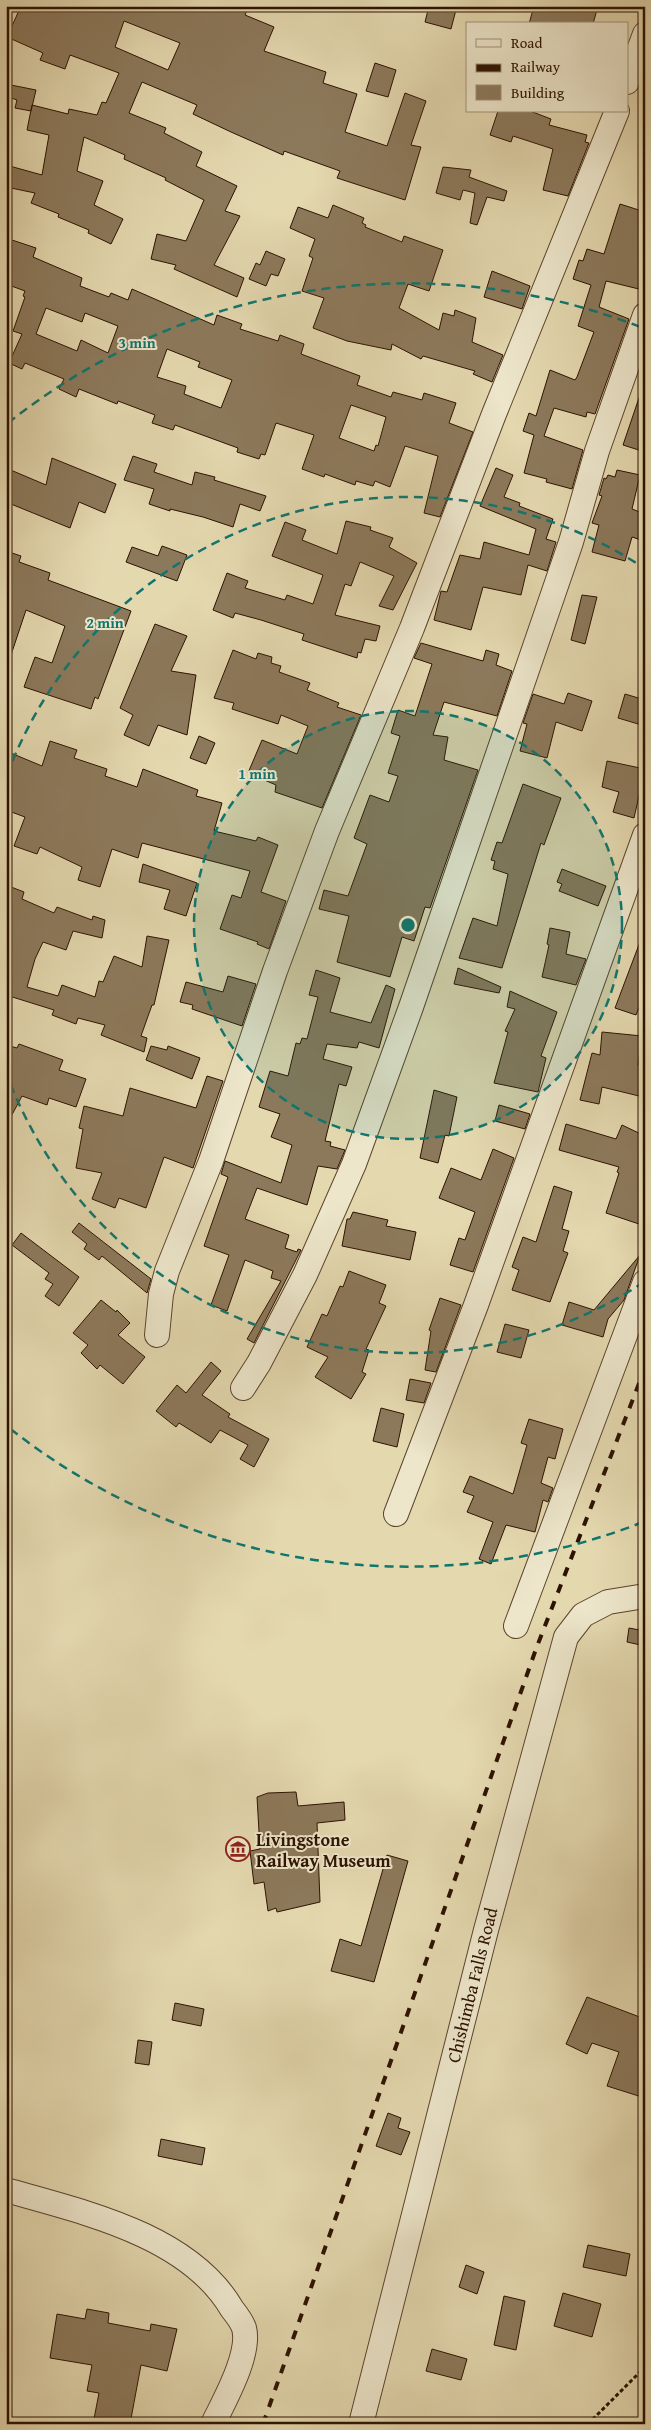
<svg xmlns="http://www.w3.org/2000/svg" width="651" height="2430" font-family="'Gentium Book Plus',serif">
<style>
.building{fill:#8c795b;stroke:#2d1200;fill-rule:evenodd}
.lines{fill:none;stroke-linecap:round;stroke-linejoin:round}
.minor-casing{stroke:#5b442c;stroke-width:26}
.path{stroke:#2d1200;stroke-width:3;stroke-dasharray:4 2.5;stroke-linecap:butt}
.minor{stroke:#ede6cb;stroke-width:24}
.rail{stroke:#2d1200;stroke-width:4;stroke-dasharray:9 9;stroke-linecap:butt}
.ring{fill:none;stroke:#0f766e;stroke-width:2.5;stroke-dasharray:9 6}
.labels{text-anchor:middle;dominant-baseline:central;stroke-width:4;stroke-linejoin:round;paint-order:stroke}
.poi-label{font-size:18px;font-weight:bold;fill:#2d1200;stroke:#ede6cb;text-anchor:start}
.street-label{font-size:18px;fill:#2d1200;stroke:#ede6cb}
.centre{fill:#0f766e;stroke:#ede6cb;stroke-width:2.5}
.ring-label{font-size:15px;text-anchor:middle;font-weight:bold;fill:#0f766e;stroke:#ede6cb;stroke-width:4;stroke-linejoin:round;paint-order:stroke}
</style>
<rect width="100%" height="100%" fill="#e4d8af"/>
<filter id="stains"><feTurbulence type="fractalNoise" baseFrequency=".004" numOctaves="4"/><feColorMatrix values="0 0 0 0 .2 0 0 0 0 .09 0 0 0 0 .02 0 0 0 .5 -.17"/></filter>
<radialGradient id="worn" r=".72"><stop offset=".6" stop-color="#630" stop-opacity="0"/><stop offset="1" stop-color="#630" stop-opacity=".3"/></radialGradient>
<path class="building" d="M21,6H249L245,15L274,27L264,51L326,72L323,83L357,94L345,132L387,146L405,93L426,101L411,145L421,147L405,200L337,178L340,171L284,151L283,155L231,132L193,114L197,105L142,82L129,113L166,128L164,133L202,152L196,166L237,186L225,211L240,216L214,265L244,278L237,297L174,269L176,265L151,259L157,234L186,241L204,200L165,180L166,178L124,159L125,155L84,137L77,171L103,181L94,205L123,219L111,244L88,233L89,230L58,217L59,214L31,203L35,193L6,187V165L42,175L49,135L27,130L32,105L68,114L69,109L97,115L102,102L106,103L119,73L70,55L65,69L40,60L43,53L7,37ZM124,21L180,43L168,70L115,47Z
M429,6H457L451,29L425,22Z
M534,6H598L593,24H529Z
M375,63L396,70L388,97L366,91Z
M6,84L36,90L31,111L15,108L17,100L6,96Z
M498,111H530L551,119L549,125L587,135L585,142L589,143L568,196L543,190L553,149L513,136L511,142L490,135Z
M443,167L471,170L469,177L507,191L504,201L487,197L477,225L470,223L475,193L463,190L460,200L436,193Z
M620,204L645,212V281L643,290L606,281L599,307L629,319L595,414L587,412L586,417L554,408L544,436L583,450L572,489L546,482L547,479L524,473L534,435L523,431L529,413L536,416L550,370L575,380L577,377L594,332L578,326L591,285L573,279L579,260L583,261L587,249L604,254Z
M333,205L364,218L362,223L366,225L365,227L402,242L404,236L443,250L429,291L408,284L399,308L439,330L443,313L454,316L455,310L476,318L472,342L503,355L492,382L473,374L475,371L423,356L421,359L392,344L391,350L347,341L313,328L324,298L302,291L313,258L309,256L315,239L290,228L298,207L328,218Z
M12,240L36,248L33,257L82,278L80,286L109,297L111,293L128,300L132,289L214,325L217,315L242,324L240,329L278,341L280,335L304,344L301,354L360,376L357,385L391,397L393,392L422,400L424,393L456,403L449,423L473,432L440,517L424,513L438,456L405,446L390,487L375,481L373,486L356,481L355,485L325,474L324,477L302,469L314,435L276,423L265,455L261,454L259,459L237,452L238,448L175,425L173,430L152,423L155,415L118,401L117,404L79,389L76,397L59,389L64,379L25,363L22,369L9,363L22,334L13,331L25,297L23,296L25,291L6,284V256ZM46,308L82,322L85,313L118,326L108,353L81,340L77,351L36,334ZM167,349L200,362L198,367L232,380L221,408L184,394L186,386L157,377ZM351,405L386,417L378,446L376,445L374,451L339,438Z
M266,251L285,259L278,276L271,274L266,286L249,279L256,263L260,265Z
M492,271L530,286L522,309L484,297Z
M642,389L645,390V452L623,445Z
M133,456L157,464L154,472L192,485L195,472L215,477L214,480L266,496L260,511L240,504L233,527L203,517L170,509V511L149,504L154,489L124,480Z
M52,458L116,484L105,513L79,502L70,528L6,502V468L46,485Z
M496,468L513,475L504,497L520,503L519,506L553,519L546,539L556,542L547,571L528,565L521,595L483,587L471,630L434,620L441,591L447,592L460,555L480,559L484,542L529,555L536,529L480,506Z
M617,470L640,475L632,509L645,514V530L641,540L632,537L625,561L592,552L599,525L592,523L602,496L599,495L604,478L606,479L608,475L615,477Z
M346,521L371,527L370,530L393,538L389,547L417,563L393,610L379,606L394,576L360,562L351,586L345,584L335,615L380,626L376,641L365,639L361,653L358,652L357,658L302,640L304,634L261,620L235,613L233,618L213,610L227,573L248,581L245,588L285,600L287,595L313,604L323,575L272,556L285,522L306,530L302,540L337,554Z
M162,546L187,555L177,581L126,562L132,547L158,556Z
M6,551L21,556L19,562L50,573L48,580L131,611L98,699L95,697L91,709L24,687L35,657L52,663L65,626L26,610L9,661H6Z
M582,595L597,597L585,644L571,640Z
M155,624L187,636L171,671L196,675L187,735L158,725L149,746L124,735L133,715L120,708Z
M421,643L483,661L486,650L499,654L496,665L512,671L497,716L444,702L433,735L448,737L444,760L478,770L430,908L425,907L414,941L402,937L390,977L337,962L349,916L319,909L324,890L348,896L367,844L354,838L370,795L389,802L398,776L388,773L400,736L391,733L398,710L415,716L432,664L414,658Z
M233,650L256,659L258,653L272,657L271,663L281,666L279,672L310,683L307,690L339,703L337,707L361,715L322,808L275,792L276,785L248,773L262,740L297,754L308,726L281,715L278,724L232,709L234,703L214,698Z
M568,693L592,701L582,731L556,722L547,758L520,751L527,724L523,723L533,694L564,704Z
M625,694L645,700V726L618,718Z
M199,736L215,743L206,764L190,758Z
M50,741L77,750L74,758L107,769L105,776L137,787L143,769L198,790L196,796L222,803L214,831L256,841L258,837L278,845L261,892L286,901L269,949L257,944L258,942L220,929L232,895L241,898L250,871L142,843L138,858L112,849L100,887L78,880L82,867L40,847L37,854L14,846L25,817L6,810V751L42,766Z
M607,761L645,769L634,818L613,812L619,792L602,787Z
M523,784L561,798L544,845L541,843L502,968L459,958L473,918L497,926L508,874L493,869L495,861L491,860L497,842L502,843Z
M143,864L197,883L186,916L164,909L170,890L139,882Z
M562,869L606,886L598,906L559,891L562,884L557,882Z
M6,885L24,892L22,899L54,913L57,907L92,920L93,916L105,920L102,938L73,931L66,950L43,942L35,959L27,987L58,996L62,985L95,997L99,981L103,982L114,956L142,967L147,936L169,940L154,1005H152L141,1036L147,1038L144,1052L101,1035L105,1025L78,1018L76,1024L52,1015L54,1010L6,995V957L12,936H6Z
M550,928L570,932L566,954L586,959L576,985L542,977L549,945L547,944Z
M643,934L645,972L640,985L645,987V993L636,1015L615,1008Z
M458,968L501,987L499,993L454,984Z
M316,970L340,978L330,1012L371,1023L386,985L395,989L379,1048L359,1042L357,1048L327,1044L323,1059L352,1067L346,1086L339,1084L325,1141L331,1142L330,1146L345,1150L337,1169L318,1166L307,1205L257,1188L245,1219L289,1235L285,1248L297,1252L298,1249L301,1250L254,1343L247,1339L281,1281L271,1278L273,1271L245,1260L227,1311L211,1305L229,1255L204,1246L228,1177L221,1174L225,1161L281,1183L292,1145L271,1137L280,1114L259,1107L270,1071L288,1076L296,1043L300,1044L302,1038L307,1039L318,997L309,995Z
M228,976L256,984L242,1026L192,1009L193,1005L180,1002L186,982L223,992Z
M510,991L557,1012L541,1056L546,1058L538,1092L494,1083L508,1032L505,1031L515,1009L507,1007Z
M602,1032L642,1036L638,1065L645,1067V1074L639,1096L602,1087L599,1104L580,1100L592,1053L600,1055Z
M19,1044L63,1060L59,1070L86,1079L76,1107L49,1098L47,1105L22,1096L6,1126V1045L17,1048Z
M151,1046L167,1050L168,1046L200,1058L192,1079L146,1060Z
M207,1076L223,1081L193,1168L164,1157L146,1208L119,1198L115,1208L92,1199L102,1173L76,1168L83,1129L79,1128L84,1106L123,1116L130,1088L196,1108Z
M434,1090L457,1097L449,1136L445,1135L438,1163L420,1158Z
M499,1105L530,1114L525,1129L495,1121Z
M566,1124L616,1139L622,1125L645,1136V1226L606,1213L619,1173L617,1172L619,1167L559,1150Z
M493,1149L514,1158L473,1272L450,1265L459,1238L465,1240L475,1212L439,1198L451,1168L481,1180Z
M554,1186L572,1192L562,1229L569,1231L563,1251L568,1253L550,1302L512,1290L519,1270L512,1267L523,1237L536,1242Z
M353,1212L388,1220L386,1226L416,1232L410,1260L342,1246L347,1219H350Z
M79,1223L151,1279L147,1293L102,1256L99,1260L84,1249L87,1244L72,1232Z
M21,1233L79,1277L59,1306L45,1296L53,1284L45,1279L49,1273L12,1245Z
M640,1255L624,1300L608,1319L603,1337L562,1325L569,1302L594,1310Z
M349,1271L386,1285L379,1303L386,1306L366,1349L369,1350L362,1372L366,1374L351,1399L315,1377L328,1357L307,1347L322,1314L327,1316L340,1286L343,1287Z
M440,1298L461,1305L436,1372L425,1370L431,1331L429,1330Z
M101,1300L116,1312L117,1310L130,1323L118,1335L145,1357L123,1384L100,1365L97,1369L81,1353L88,1345L73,1333Z
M505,1324L529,1330L521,1358L497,1352Z
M211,1362L221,1371L202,1395L230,1414L228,1417L269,1439L254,1467L240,1459L248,1445L220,1430L211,1443L179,1423L176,1427L156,1411L177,1385L186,1393Z
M410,1379L431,1383L424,1403L406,1400Z
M381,1408L404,1414L397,1447L373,1441Z
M529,1419L563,1429L555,1459L548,1457L541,1483L553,1488L548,1502L543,1500L535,1532L506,1525L491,1564L479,1559L493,1522L467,1512L474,1496L463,1492L470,1476L513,1494L527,1445L521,1443Z
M629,1628L645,1631V1646L627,1642Z
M296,1792L298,1806L344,1802L345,1820L317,1823L320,1902L277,1912L276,1908L268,1911L264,1882L254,1884L250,1851L260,1849L257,1797L268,1793Z
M387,1855L408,1861L374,1982L331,1971L340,1939L361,1946Z
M587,1997L645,2019V2098L607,2086L619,2052L592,2043L587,2054L566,2044Z
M175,2003L204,2009L201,2026L172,2020Z
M138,2040L152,2042L149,2065L135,2063Z
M388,2113L401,2118L398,2128L410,2132L401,2155L376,2146Z
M161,2139L205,2148L202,2165L158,2156Z
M588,2245L630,2254L626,2276L583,2267Z
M466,2265L484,2272L477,2294L459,2287Z
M563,2293L601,2304L592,2337L554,2326Z
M504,2296L525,2301L516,2350L494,2345Z
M87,2309L109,2313L108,2323L150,2331L151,2324L177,2329L167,2371L141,2365L130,2424H93L99,2393L87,2391L92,2365L50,2358L57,2314L85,2319Z
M432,2349L467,2359L461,2380L426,2371Z"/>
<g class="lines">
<defs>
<path id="minor" d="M627,82L645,34
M157,1335L161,1294L167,1271L211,1161L275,971L327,831L412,628L494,414L617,111
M243,1388L259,1363L305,1275L354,1164L411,1007L571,542L597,451L645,315
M396,1514L476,1305L645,835
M516,1626L645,1282
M6,2190C83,2212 189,2235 232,2309C236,2314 242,2322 244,2328C251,2354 224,2401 213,2424
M361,2424L486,1930L566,1637L583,1615L608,1602L645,1596"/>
</defs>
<use href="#minor" class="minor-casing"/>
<path class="path" d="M588,2424L645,2367"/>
<use href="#minor" class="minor"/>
<path class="rail" d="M263,2424L536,1649L645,1368"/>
</g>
<circle cx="408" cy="925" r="214" fill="#0f766e" fill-opacity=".12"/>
<g class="ring">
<circle cx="408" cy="925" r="214"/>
<path d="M644 1282A428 428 0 0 1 7 1075M7 775A428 428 0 0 1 644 568"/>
<path d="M643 1522A642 642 0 0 1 8 1427M8 423A642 642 0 0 1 643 328"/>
</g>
<defs>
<symbol id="museum-ring" viewBox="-11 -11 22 22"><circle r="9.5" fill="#ede6cb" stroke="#8f2418" stroke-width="1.5"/><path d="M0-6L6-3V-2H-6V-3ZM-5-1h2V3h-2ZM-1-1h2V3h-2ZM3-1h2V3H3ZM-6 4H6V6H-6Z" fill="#8f2418"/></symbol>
</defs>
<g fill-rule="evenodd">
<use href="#museum-ring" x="224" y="1835" width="28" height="28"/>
</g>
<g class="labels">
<g class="poi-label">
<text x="256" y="1839">Livingstone<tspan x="256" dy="21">Railway Museum</tspan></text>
</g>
<g class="street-label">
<text transform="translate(472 1985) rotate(-76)">Chishimba Falls Road</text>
</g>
</g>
<circle cx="408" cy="925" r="8" class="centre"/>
<g class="ring-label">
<text x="137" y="348">3 min</text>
<text x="105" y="628">2 min</text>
<text x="257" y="779">1 min</text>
</g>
<rect width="651" height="2430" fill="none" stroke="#e4d8af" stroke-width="25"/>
<rect x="8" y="8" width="636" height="2415" fill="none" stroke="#2d1200" stroke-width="2.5"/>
<rect x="12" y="12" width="626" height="2405" fill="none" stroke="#2d1200"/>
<rect x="466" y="22" width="162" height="90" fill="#ede6cb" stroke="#a0917a"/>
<rect x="476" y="39" width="25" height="8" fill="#ede6cb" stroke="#a0917a"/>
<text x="511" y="48" font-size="15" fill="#2d1200">Road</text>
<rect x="476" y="64" width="25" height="8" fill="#2d1200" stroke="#a0917a"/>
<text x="511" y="72" font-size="15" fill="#2d1200">Railway</text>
<rect x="476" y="85" width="25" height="15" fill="#8c795b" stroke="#a0917a"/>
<text x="511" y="98" font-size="15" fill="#2d1200">Building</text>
<rect width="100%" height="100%" filter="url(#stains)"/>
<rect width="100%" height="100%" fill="url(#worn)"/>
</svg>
